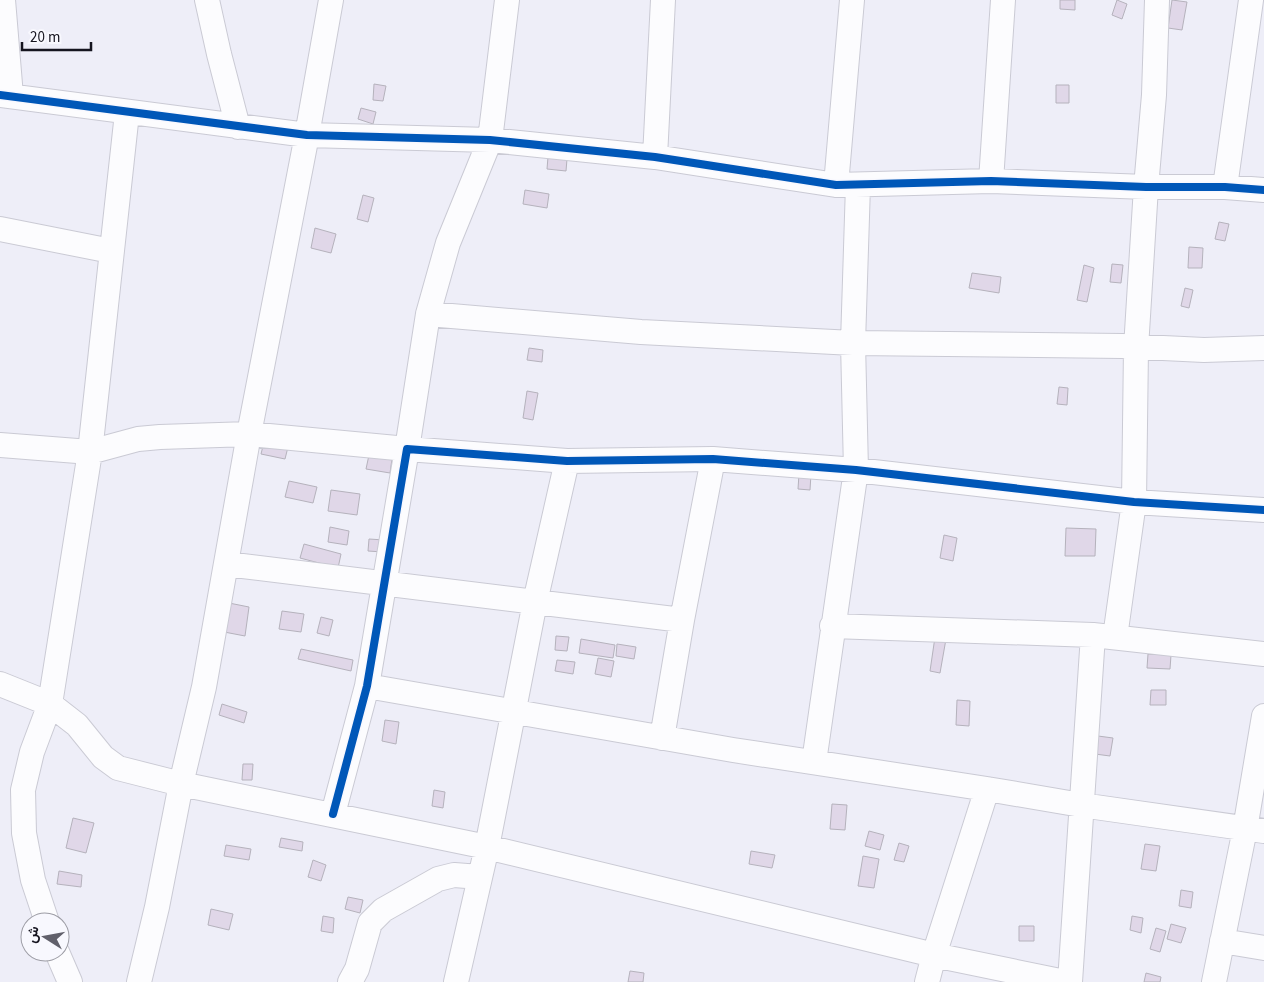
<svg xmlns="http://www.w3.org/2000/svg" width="1264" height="982" font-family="'Source Sans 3',Vazirmatn,sans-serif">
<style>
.building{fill:#e0d7e8;stroke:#b5b2bc}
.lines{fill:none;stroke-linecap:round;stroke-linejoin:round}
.minor-casing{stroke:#cacad4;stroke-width:26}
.minor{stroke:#fcfcfe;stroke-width:24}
.cycleway-casing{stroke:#f8f8fe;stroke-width:11}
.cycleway{stroke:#0057b8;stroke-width:8}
</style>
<rect width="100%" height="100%" fill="#eeeef8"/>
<path class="building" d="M1060,0H1075V10L1060,9Z
M1117,0L1127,4L1122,19L1112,15Z
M1172,0L1187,2L1182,30L1168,28Z
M374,84L386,86L383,101L373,100Z
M1056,85H1069V103H1056Z
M361,108L376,112L373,124L358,119Z
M548,157L567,159L566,171L547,169Z
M525,190L549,194L547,208L523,204Z
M363,195L374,198L368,222L357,219Z
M1219,222L1229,224L1225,241L1215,239Z
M315,228L336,234L331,253L311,248Z
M1189,247L1203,248L1202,268H1188Z
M1112,264L1123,265L1121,283L1110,282Z
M1084,265L1094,268L1087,302L1077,300Z
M972,273L1001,277L999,293L969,288Z
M1185,288L1193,290L1189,308L1181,306Z
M529,348L543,350L542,362L527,360Z
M1059,387L1068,388L1067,405L1057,404Z
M527,391L538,393L533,420L523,418Z
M264,442L288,447L285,459L261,454Z
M369,455L392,459L390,473L366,469Z
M799,474H811L810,490L798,489Z
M289,481L317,487L313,503L285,497Z
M331,490L360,494L357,515L328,511Z
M330,527L349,531L347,545L328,542Z
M1066,528L1096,529L1095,556H1065Z
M944,535L957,538L953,561L940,558Z
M369,539L384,540L383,552L368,551Z
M304,544L341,554L338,568L300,558Z
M224,602L249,607L245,636L219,631Z
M282,611L304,614L301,632L279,629Z
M321,617L333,620L329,636L317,633Z
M556,636L569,637L567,651L555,650Z
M935,637L946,639L940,673L930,671Z
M581,639L615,645L613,658L579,653Z
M617,644L636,647L634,659L616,656Z
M301,649L353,660L351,671L298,659Z
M1148,654L1171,655L1170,669L1147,668Z
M598,658L614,661L611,677L595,674Z
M557,660L575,662L573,674L555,671Z
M1151,690H1166V705H1150Z
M957,700L970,701L969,726L956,725Z
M222,704L247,712L244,723L219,715Z
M385,720L399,722L396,744L382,741Z
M1098,736L1113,738L1110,756L1095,754Z
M243,764H253L252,780H242Z
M434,790L445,792L443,808L432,806Z
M832,804L847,805L845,830L830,829Z
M73,818L94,823L86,853L66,848Z
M869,831L884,835L880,850L865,846Z
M281,838L303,842L302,851L279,847Z
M899,843L909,846L904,862L894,860Z
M1145,844L1160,846L1156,871L1141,869Z
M226,845L251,849L249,860L224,856Z
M751,851L775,855L772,868L749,864Z
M863,856L879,859L874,888L858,886Z
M313,860L326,865L321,881L308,877Z
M59,871L82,875L81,887L57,884Z
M1181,890L1193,892L1191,908L1179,906Z
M348,897L363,900L360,913L345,909Z
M211,909L233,914L229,930L208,925Z
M323,916L334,918L333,933L321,931Z
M1132,916L1143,918L1141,933L1130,930Z
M1171,924L1186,928L1181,943L1167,939Z
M1019,926H1034V941H1019Z
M1156,928L1166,931L1160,952L1150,949Z
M630,971L644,973L643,982H628Z
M1146,973L1161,977L1160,982H1144Z"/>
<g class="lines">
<defs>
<path id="minor" d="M3,0L11,96
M207,0L219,54L238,127
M0,95L307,135L490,140L655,157L836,185L991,181L1146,187H1225L1264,190
M655,157L663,0
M991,181L1003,0
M836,185L852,0
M1225,187L1251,0
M0,229L111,251
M428,314L641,332L853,343L1122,346L1204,350L1264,348
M0,445L90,452L138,439L160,437L249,434L407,449L428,314L448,243L490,140L507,0
M226,564L682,620
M832,626L1093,635L1264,654
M1115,637L1134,502L1136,348L1146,187L1154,95L1157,0
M0,684L50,704L77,725L103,757L118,768L181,784L487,847L934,955L1065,982
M367,686L733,750L987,789L1081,805L1264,831
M662,738L682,620L713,459
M814,762L856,470L853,343L858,185
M333,814L367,686L407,449L567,461L713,459L856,470L1134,502L1264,510
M47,922L33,880L24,833L23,790L32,752L50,704L90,452L127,113
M1222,941L1264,948
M57,952L70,982
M139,982L157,907L181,784L204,687L249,434L307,135L331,0
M350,982L357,969L370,923L383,910L438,879L454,875L480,877
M456,982L487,847L535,602L567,461
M927,982L934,955L987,789
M1070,982L1093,635
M1214,982L1245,829L1264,716"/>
</defs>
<use href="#minor" class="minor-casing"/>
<use href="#minor" class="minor"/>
<defs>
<path id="cycleway" d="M0,95L307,135L490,140L655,157L836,185L991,181L1146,187H1225L1264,190
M333,814L367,686L407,449L567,461L713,459L856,470L1134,502L1264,510"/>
</defs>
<use href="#cycleway" class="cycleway-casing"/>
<use href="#cycleway" class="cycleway"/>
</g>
<g transform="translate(45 937) rotate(281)"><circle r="24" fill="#f8f8fe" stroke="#9d9da5"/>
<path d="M0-4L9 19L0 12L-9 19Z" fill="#61606b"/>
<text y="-8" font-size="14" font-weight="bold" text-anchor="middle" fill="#15141f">ش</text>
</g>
<path d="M22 42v8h69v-8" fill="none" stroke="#15141f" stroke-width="2.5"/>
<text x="30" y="42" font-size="15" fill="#15141f" stroke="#f8f8fe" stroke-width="4" paint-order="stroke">20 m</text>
</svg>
